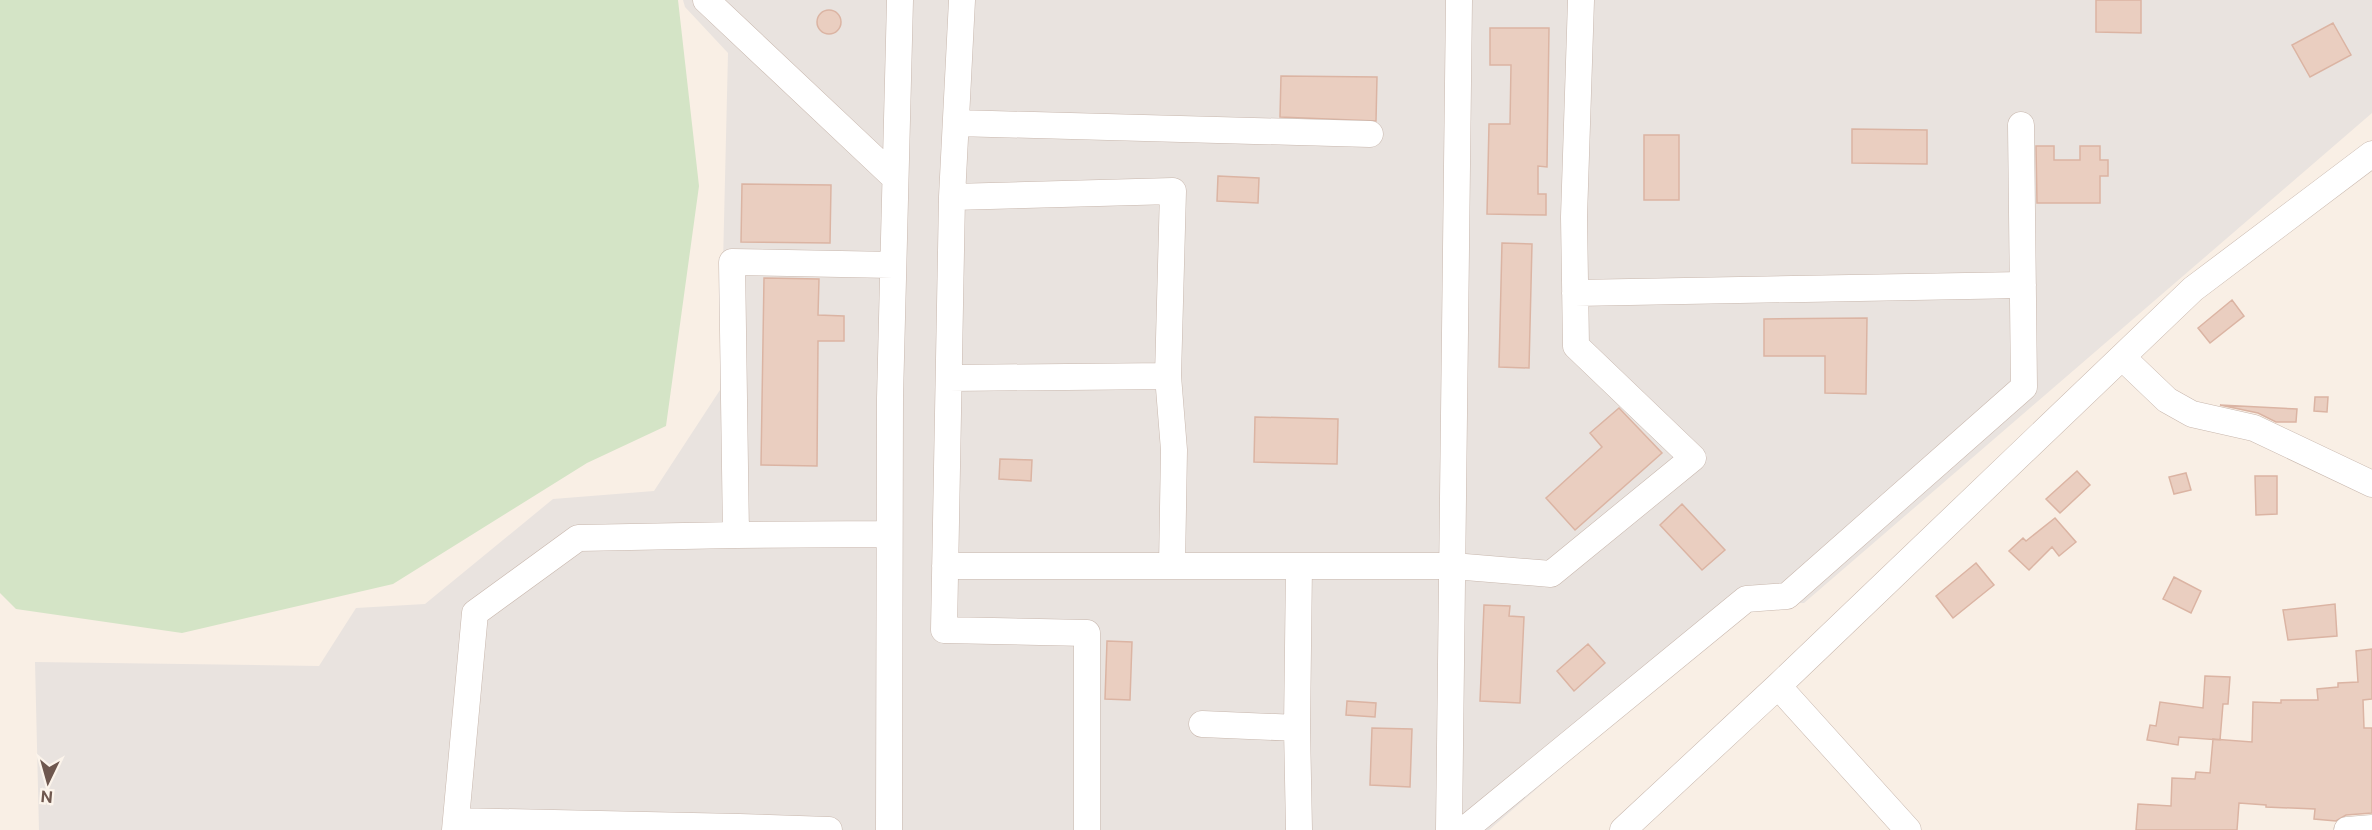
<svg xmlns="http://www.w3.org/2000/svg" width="2372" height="830" font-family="'Public Sans',sans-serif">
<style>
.industrial{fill:#e9e3df}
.green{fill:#d4e4c6}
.building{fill:#eacec0;stroke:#dbb4a3;stroke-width:1.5}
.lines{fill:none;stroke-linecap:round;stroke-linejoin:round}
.minor-casing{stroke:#c8b7ad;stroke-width:27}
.minor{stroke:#fff;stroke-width:26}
</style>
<rect width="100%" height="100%" fill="#f9efe5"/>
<path class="industrial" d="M683,0H2372V113L1804,603L1750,604L1489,830H39L35,662L319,666L356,608L425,604L553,499L654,491L720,390L728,53L685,7Z"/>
<path class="green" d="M0,0H678L699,186L666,426L587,463L393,584L182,633L16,609L0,593Z"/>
<path class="building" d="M2096,0H2141V33L2096,32Z
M817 22a12 12 0 1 1 24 0a12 12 0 1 1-24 0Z
M2333,23L2351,55L2310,77L2292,45Z
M1490,28H1549L1547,167L1538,166V194H1546V215L1487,214L1489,124H1510L1511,65H1490Z
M1281,76L1377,77L1376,121L1280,117Z
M1852,129L1927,130V164L1852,163Z
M1644,135H1679V200H1644Z
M2036,146H2054V160H2080V146H2100V160H2108V176H2100V203H2037Z
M1218,176L1259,178L1258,203L1217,201Z
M742,184L831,185L830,243L741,242Z
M1502,243L1532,244L1529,368L1499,367Z
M764,278L819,279L818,315L844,316V341H818L817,466L761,465Z
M2232,300L2244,316L2210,343L2198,328Z
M1867,318L1866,394L1825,393V356H1764V319Z
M2315,397H2328L2327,412L2314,411Z
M2220,405L2297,409L2296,422H2276L2258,413Z
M1619,408L1662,453L1575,530L1546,498L1602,447L1590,433Z
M1255,417L1338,419L1337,464L1254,462Z
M1000,459L1032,460L1031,481L999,479Z
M2077,471L2090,485L2060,513L2046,499Z
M2186,473L2191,490L2174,494L2169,477Z
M2255,476H2277V514L2256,515Z
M1682,504L1725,550L1702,570L1660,525Z
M2055,518L2076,542L2059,556L2052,547L2029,570L2009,551L2023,538L2026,541Z
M1976,563L1994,585L1953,618L1936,596Z
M2174,577L2201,591L2191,613L2163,599Z
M2335,604L2337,636L2288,640L2283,610Z
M1484,605L1510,606L1509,616L1524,617L1520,703L1480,701Z
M1107,641L1132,642L1130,700L1105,699Z
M1588,644L1605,663L1574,691L1557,671Z
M2372,649V699L2363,700L2364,728H2372V813L2346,815L2336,821L2314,819L2315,809L2266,807V805L2239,803L2237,830H2136L2138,804L2171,806L2172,778L2195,779L2196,772L2210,773L2213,739L2252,742L2253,702L2281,703V700H2318L2317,689L2338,687V683L2358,682L2356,651Z
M2205,676L2230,677L2228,704H2223L2220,740L2179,737L2178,745L2147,740L2150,725L2156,726L2160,702L2203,708Z
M1347,701L1376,703L1375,717L1346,715Z
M1372,728L1412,729L1410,787L1370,785Z"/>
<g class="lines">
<defs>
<path id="minor" d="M706,0L895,178
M962,0L952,197L944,630L1087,633V830
M956,123L1370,134
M952,197L1173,191L1168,376L1174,450L1172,566
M1575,293L2023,285
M2122,357L2167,400L2192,414L2254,428L2372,484
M949,378L1168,376
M736,535L889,534
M945,566H1453L1551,574L1693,458L1576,346L1574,217L1581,0
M1778,686L1908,830
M1202,724L1297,728L1299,830
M1297,728L1299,566
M456,821L739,827V830
M739,827L829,830
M455,830L475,613L578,538L736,535L732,262L893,265
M889,830L890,398L900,0
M1449,830L1459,0
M1464,830L1746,599L1787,596L2024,387L2021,125
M1623,830L1778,686L2193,289L2372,154
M2347,830L2372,828"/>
</defs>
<use href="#minor" class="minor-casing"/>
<use href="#minor" class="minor"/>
</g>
<g transform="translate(48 782) rotate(185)" stroke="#fcf4eb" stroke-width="4.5" paint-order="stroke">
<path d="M0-4.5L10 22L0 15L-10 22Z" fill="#6e574e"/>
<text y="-9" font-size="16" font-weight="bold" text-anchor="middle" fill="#6e574e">N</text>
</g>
</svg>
